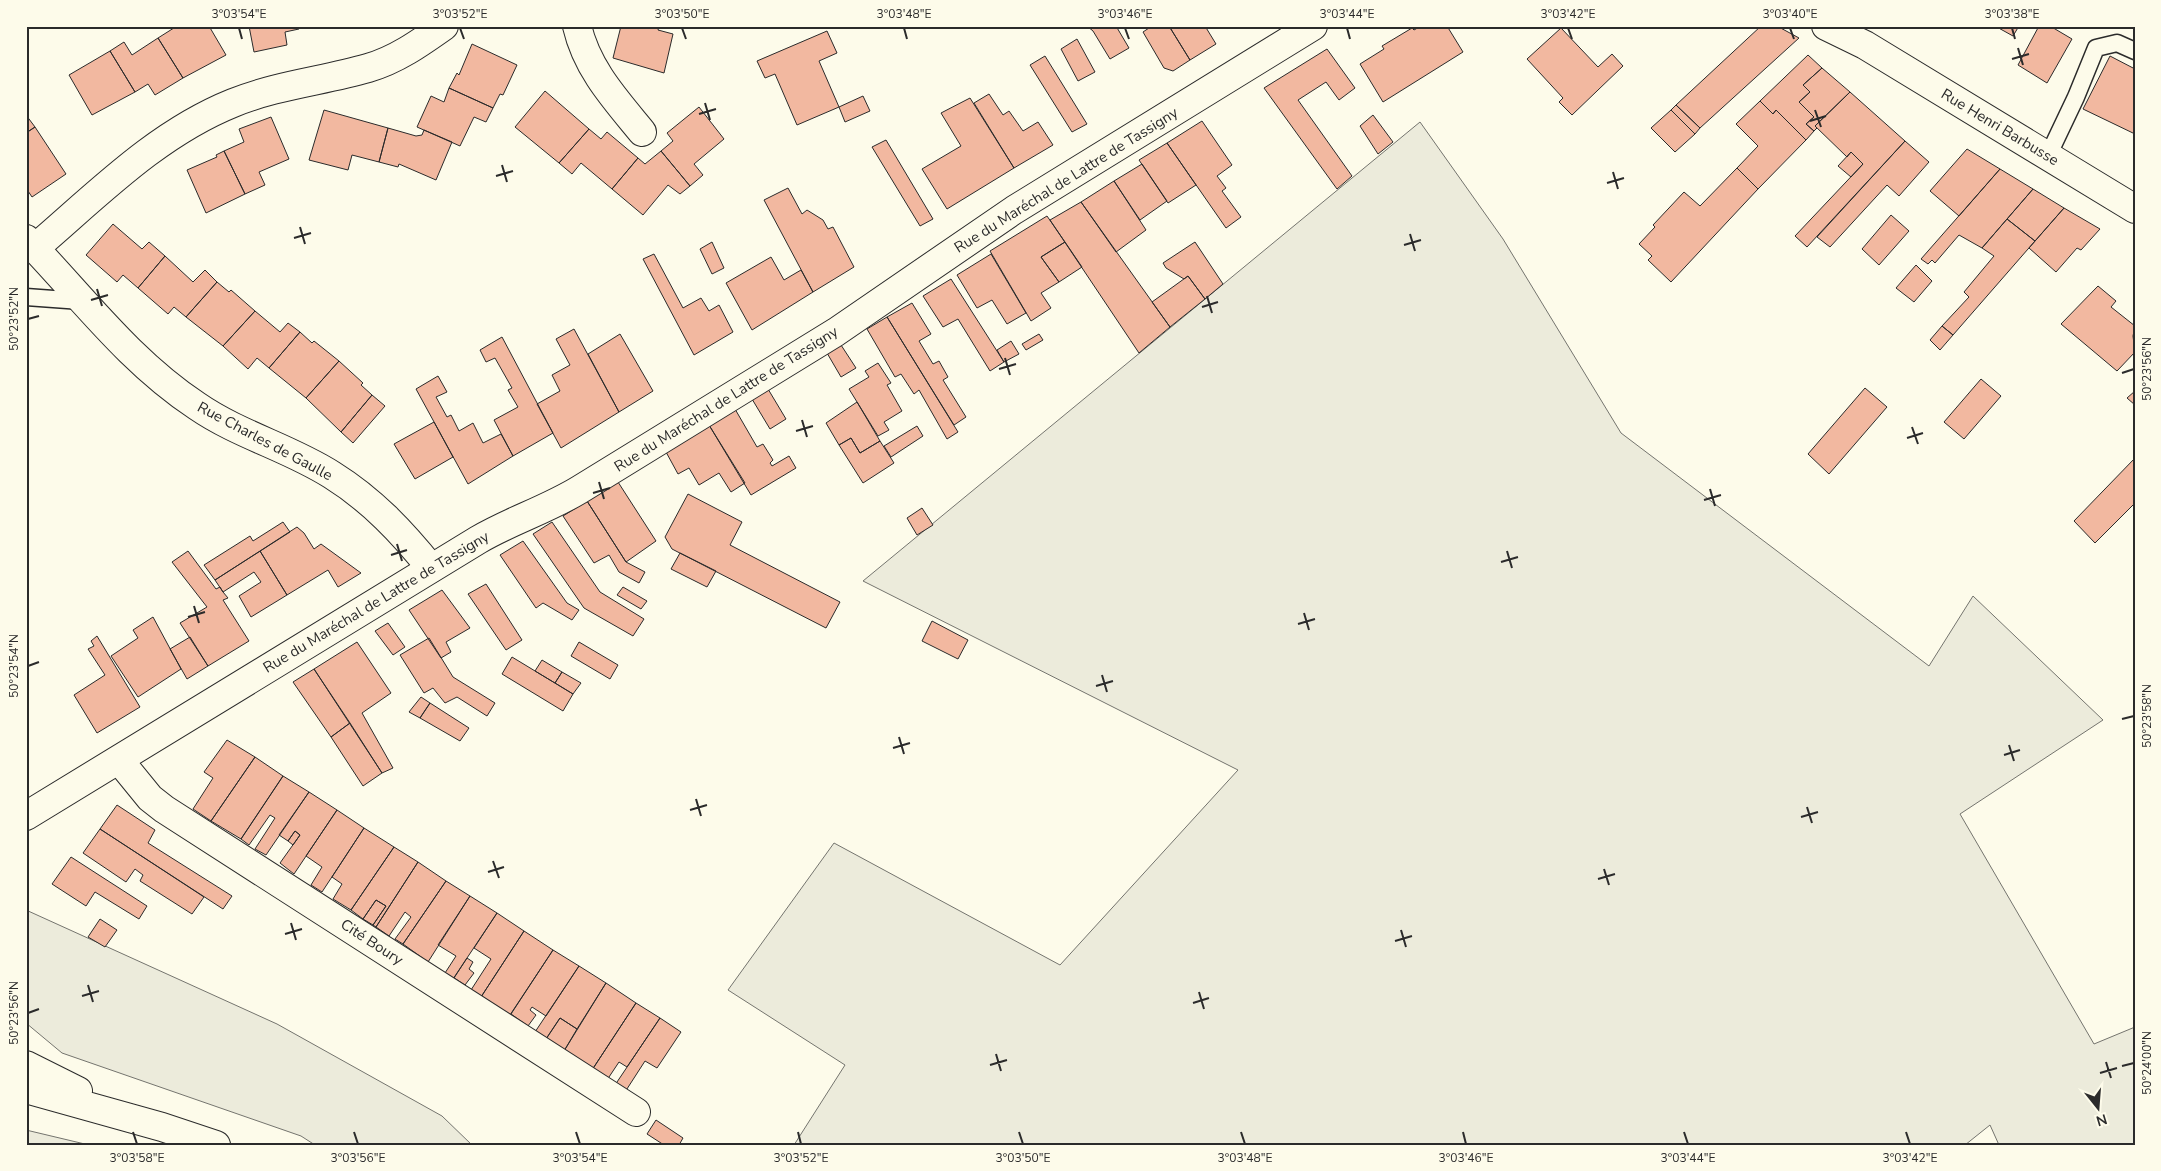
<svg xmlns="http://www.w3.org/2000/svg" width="2161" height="1171" font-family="'Nunito Sans',sans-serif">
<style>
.green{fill:#ecebdb;stroke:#74746e}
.building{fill:#f2b8a0;stroke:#2b2b2b}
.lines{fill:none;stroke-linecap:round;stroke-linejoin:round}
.service-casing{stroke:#2b2b2b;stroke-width:19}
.minor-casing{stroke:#2b2b2b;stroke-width:30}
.tertiary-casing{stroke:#2b2b2b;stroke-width:30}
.service{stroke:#fdfbea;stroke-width:16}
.minor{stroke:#fdfbea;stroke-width:28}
.tertiary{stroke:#fdfbea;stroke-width:28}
.ticks{fill:none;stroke:#2b2b2b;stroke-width:2}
.labels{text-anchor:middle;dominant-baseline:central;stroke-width:4;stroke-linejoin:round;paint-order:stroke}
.street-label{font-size:15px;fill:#2b2b2b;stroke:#fdfbea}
.neatline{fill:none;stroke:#2b2b2b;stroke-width:2}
.ticks-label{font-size:12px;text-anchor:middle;fill:#2b2b2b}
</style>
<rect width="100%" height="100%" fill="#fdfbea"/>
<path class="green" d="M1420,122L1503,239L1621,433L1929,666L1973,596L2103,720L1960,814L2094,1044L2135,1027V1145H1999L1990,1125L1965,1145H794L845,1065L728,990L834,843L1060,965L1238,770L863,581Z
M26,910L277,1024L442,1116L472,1145H315L301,1136L62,1053L26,1023Z
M26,1130L89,1145H26Z"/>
<path class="building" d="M177,26H209L226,55L183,78L158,38Z
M249,26H299V29L285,32L287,45L254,52Z
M621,26H659L658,30L673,34L664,73L613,58Z
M1087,26H1116L1129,48L1110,59L1093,31Z
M1152,26H1169L1190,60L1173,71L1164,68L1143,32Z
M1169,26H1205L1216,44L1190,60Z
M1421,26H1447L1463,52L1383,102L1360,64L1384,49L1382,46L1412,28L1414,30Z
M1761,26H1777L1799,38L1700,128L1676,105Z
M1995,26H2019L2013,36Z
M2039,26H2050L2072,39L2047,83L2018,65Z
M1561,28L1598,67L1612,54L1623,66L1572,115L1559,102L1563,98L1527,59Z
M827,31L837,53L819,61L839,107L797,125L775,74L765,78L757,61Z
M158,38L183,78L155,95L148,84L135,92L110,51L124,42L132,55Z
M1077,39L1095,72L1078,81L1061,49Z
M472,44L517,65L503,95L500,94L493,108L449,88L457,73L459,75Z
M1327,49L1355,88L1339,100L1326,82L1298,100L1352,176L1337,189L1264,88Z
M110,51L135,92L92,115L69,75Z
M1808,55L1822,68L1803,85L1810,92L1799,102L1814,117L1806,124L1814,131L1806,140L1776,110L1773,114L1760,101Z
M1045,56L1087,124L1072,132L1030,65Z
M2110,56L2135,69V134L2083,109Z
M1822,68L1850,92L1815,126L1817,128L1814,131L1806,124L1814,117L1799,102L1810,92L1803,85Z
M449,88L493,108L486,122L474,117L460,146L417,127L431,96L444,102Z
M545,91L589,129L559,163L515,127Z
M1850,92L1905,141L1807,247L1795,236L1863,164L1851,152L1847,157L1815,126Z
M989,94L1003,115L1009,111L1023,131L1038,122L1053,145L1014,168L974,103Z
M863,96L870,111L845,122L839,107Z
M970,98L1014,168L947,209L922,169L961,146L941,113Z
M1760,101L1773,114L1776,110L1806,140L1758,189L1737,168L1758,146L1736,124Z
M1676,105L1700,128L1695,134L1671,110Z
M699,107L724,139L694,164L703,175L690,186L661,151L673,141L667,133Z
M324,110L388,128L379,162L352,155L348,170L309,160Z
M1671,110L1695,134L1675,152L1651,128Z
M26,115L35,127L26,133Z
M1373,115L1393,142L1378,154L1360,126Z
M271,117L289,159L259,172L265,185L245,194L224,151L244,142L239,129Z
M1202,121L1232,165L1217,176L1226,188L1222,191L1241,217L1226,228L1167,143Z
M35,127L66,174L32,197L26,188V133Z
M388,128L416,136L422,135L424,130L452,142L436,180L399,164L398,167L379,162Z
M589,129L601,139L607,132L638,158L612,189L581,163L572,174L559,163Z
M886,140L933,219L920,226L872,147Z
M1905,141L1929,162L1899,196L1887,185L1830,247L1817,237Z
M1167,143L1196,185L1168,203L1139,160Z
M1967,149L2000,169L1959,216L1930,191Z
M224,151L245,194L206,213L187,170L217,157L216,155Z
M661,151L690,186L680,194L668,185L643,215L612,189L638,158L645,164Z
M1851,152L1863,164L1851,177L1838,166Z
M1142,164L1167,201L1140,220L1114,181Z
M1737,168L1758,189L1671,282L1648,260L1652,256L1639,244L1655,227L1653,225L1684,192L1700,206Z
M2000,169L2033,189L1982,248L1959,235L1935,263L1932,260L1928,264L1921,259Z
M1114,181L1146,230L1116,252L1081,202Z
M788,188L802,214L807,210L823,220L828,229L833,227L854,267L813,292L764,200Z
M2033,189L2064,208L2035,241L2007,219Z
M1081,202L1170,327L1139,353L1050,220Z
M2064,208L2100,229L2081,250L2077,248L2056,272L2029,248Z
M1891,215L1909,231L1879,265L1862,249Z
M1047,216L1065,242L1041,257L1059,282L1041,293L1051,308L1031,321L990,251Z
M2007,219L2035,241L1953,335L1942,326L1969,297L1964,292L1994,256L1982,248Z
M113,224L142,249L149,242L165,256L138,288L123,275L117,282L86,255Z
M712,242L724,268L712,274L700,249Z
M1065,242L1082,267L1059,282L1041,257Z
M1195,242L1223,284L1205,299L1188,276L1184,279L1166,268L1163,263Z
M654,254L683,308L701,298L709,311L719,305L733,332L694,355L643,259Z
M991,254L1026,313L1007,324L992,300L977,308L957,275Z
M165,256L193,282L205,270L217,282L186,317L174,307L168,314L138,288Z
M771,257L784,280L801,270L813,292L752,330L726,283Z
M1916,265L1932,281L1914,302L1896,288Z
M1188,276L1205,299L1170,327L1152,302Z
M951,279L1004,362L990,371L958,319L943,327L923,296Z
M217,282L229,292L231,290L255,311L223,346L186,317Z
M2098,286L2116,301L2111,307L2135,326L2133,336L2135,352L2117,371L2061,324Z
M912,303L931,334L919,341L933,364L939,361L948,377L943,380L966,417L954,425L887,317Z
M255,311L280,332L288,323L300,332L269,368L257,358L248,369L223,346Z
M887,317L958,432L947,439L919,390L914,394L901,374L895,377L867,329Z
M1942,326L1953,335L1940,350L1930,340Z
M574,329L619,412L561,448L537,404L560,391L552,375L570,365L556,339Z
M300,332L312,343L314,341L339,361L306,398L269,368Z
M620,334L653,391L619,412L588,354Z
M1039,334L1043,340L1026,350L1022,344Z
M502,337L553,433L513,456L494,420L518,407L508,390L512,388L495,358L486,362L480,350Z
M1011,341L1019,354L1004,362L997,350Z
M841,345L856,368L841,377L827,353Z
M339,361L363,383L361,385L372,395L341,432L306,398Z
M878,363L891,383L887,385L902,411L884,422L889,430L878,436L849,389L869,377L865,371Z
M438,376L447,392L436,397L447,417L451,415L459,431L473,423L483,443L501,434L513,456L468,484L416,389Z
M1981,379L2001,396L1964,439L1944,422Z
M1865,388L1887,407L1829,474L1808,454Z
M768,389L786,419L770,429L752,399Z
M2135,391V405L2127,398Z
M372,395L385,406L353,443L341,432Z
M857,402L880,441L860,453L851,438L839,445L826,423Z
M735,409L757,447L763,444L773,460L770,463L772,466L789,456L796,468L751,495L709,425Z
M434,422L453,457L415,479L394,444Z
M709,425L745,483L731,492L719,473L699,485L689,468L678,474L666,452Z
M917,426L923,436L891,457L884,446Z
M851,438L860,453L880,441L894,463L863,483L839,445Z
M2135,458V503L2095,543L2074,521Z
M618,482L656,541L626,562L587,501Z
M688,494L742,522L730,545L840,602L826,628L672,549L665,537Z
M587,501L626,562L645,572L639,583L619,572L609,555L594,563L563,516Z
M922,508L933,525L917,535L907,518Z
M283,522L290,532L215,580L204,565L250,536L253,541Z
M552,522L600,592L644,619L633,636L584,608L533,534Z
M297,527L304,533L314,549L321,544L361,573L338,587L328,570L287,595L260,551Z
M523,541L567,603L579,610L572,620L543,603L536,608L500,555Z
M188,551L216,589L220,587L223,592L228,598L223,600L249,641L208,666L180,623L207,607L172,562Z
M260,551L287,595L251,617L239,596L261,582L254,572L223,592L215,580Z
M680,553L716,571L707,587L671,569Z
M486,584L522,640L506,650L468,594Z
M623,587L647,601L641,609L617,595Z
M442,590L470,628L446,642L451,652L441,658L409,610Z
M153,617L181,669L138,697L111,656L138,638L133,630Z
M932,621L968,640L958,659L922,641Z
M388,623L405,647L393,655L375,631Z
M97,636L140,707L97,733L74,695L105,675L88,649L94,646L91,641Z
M190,637L208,666L187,679L170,649Z
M429,638L453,677L495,703L487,716L457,697L445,703L433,688L424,693L400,655Z
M357,642L391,693L362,713L393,768L382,773L314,669Z
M579,642L618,665L610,679L571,656Z
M512,657L573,694L563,711L502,674Z
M542,660L562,672L555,683L535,671Z
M314,669L350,723L331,737L293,682Z
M562,672L581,683L573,694L555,683Z
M421,697L430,703L420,718L409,712Z
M430,703L469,728L460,741L420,718Z
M350,723L382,773L363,786L331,737Z
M227,740L255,757L211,821L193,809L213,778L204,772Z
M255,757L283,776L241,839L211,821Z
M283,776L309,792L266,855L255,849L275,818L270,815L249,845L241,839Z
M309,792L337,810L294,874L280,863L300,835L295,831L288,841L279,835Z
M117,805L155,830L148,843L232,896L223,909L100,829Z
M337,810L364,828L322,892L311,885L322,867L306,856Z
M364,828L394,847L351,910L333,899L342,884L332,877Z
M100,829L204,897L192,914L140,881L143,875L135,869L126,882L83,853Z
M295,831L300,835L293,845L288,841Z
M394,847L418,862L376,927L373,925L386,906L376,900L363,919L351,910Z
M71,857L147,906L139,919L95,892L86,906L52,884Z
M418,862L446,881L403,944L395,939L411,917L405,912L389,936L376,927Z
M446,881L470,896L428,962L403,944Z
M470,896L497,913L453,979L445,973L456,956L438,945Z
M376,900L386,906L373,925L363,919Z
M497,913L524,931L481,997L471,990L491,959L474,948Z
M100,919L117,930L105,947L88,937Z
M524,931L553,950L510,1015L481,997Z
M553,950L579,966L546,1016L532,1007L530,1010L536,1015L528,1026L511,1014Z
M467,958L473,962L469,969L474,973L465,985L454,978Z
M579,966L606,983L577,1029L560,1018L546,1039L535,1032Z
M606,983L636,1003L592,1070L564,1051Z
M636,1003L660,1018L627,1067L619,1062L607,1080L592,1070Z
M560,1018L577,1029L564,1051L546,1039Z
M660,1018L681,1032L657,1068L645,1061L625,1092L615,1085Z
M656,1120L683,1138L679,1145H664L647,1134Z"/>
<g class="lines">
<defs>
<path id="service" d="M2048,156L2076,97L2096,48L2117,43L2135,51
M26,297L81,301"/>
<path id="minor" d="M577,26C587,69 615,99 642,132
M26,239C82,297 129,361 197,406C239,435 290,448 332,475C372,500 402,532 431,568
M35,248C97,195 156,134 233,103C277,85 323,81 368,68C396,60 420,43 444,26
M119,760L150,798L164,809L636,1112"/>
<path id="tertiary" d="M1826,26L1865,45L2135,209
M26,816L478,540C510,521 546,510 579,490L836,332L1014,210L1313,26
M26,1065L78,1091
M26,1089L162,1127L216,1145"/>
</defs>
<use href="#service" class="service-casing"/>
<use href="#minor" class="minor-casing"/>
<use href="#tertiary" class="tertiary-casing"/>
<use href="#service" class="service"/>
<use href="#minor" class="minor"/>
<use href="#tertiary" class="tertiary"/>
</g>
<path class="ticks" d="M239,28L242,39M460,28L464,39M682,28L686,39M904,28L907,39M1125,28L1129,39M1347,28L1350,39M1568,28L1572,39M1790,28L1794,39M2012,28L2015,39M2018,48L2023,65M2012,59L2029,54M705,103L710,120M1815,110L1821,127M699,114L716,109M1810,121L1826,116M502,165L507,182M1613,172L1618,189M496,176L513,171M1607,183L1624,178M300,227L305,244M1410,234L1415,251M294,238L311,233M1404,245L1421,240M97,289L102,306M1207,296L1212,313M91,300L108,295M1202,307L1218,302M28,319L39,316M1005,358L1010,375M999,369L1016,364M2122,373L2134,369M802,420L807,437M1912,427L1918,444M796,431L813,426M1907,438L1923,433M599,482L604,499M1710,489L1715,506M593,493L610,488M1704,500L1721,495M397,544L402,561M1507,551L1512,568M391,555L407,550M1501,562L1518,557M194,606L199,623M1304,613L1309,630M188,617L205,612M1298,624L1315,619M28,666L39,662M1102,675L1107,692M1096,686L1113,681M2122,719L2134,716M899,737L904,754M2009,745L2014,761M893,748L910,743M2004,755L2020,750M696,799L701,816M1807,807L1812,823M690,810L707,805M1801,817L1818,812M493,861L499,878M1604,869L1609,885M488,872L504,867M1598,879L1615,874M291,923L296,940M1401,930L1406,947M285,934L302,929M1395,941L1412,936M88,985L93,1002M1199,992L1204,1009M82,996L99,991M1193,1003L1209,998M28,1013L39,1009M996,1054L1001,1071M2106,1062L2111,1078M990,1065L1007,1060M2122,1066L2134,1063M2100,1073L2117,1068M133,1132L137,1144M354,1132L358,1144M576,1132L580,1144M798,1132L801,1144M1019,1132L1023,1144M1241,1132L1245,1144M1463,1132L1466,1144M1684,1132L1688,1144M1906,1132L1910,1144"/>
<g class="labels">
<g class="street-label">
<text transform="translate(2000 127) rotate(31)">Rue Henri Barbusse</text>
<text transform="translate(1066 180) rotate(-32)">Rue du Maréchal de Lattre de Tassigny</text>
<text transform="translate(726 399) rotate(-32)">Rue du Maréchal de Lattre de Tassigny</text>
<text transform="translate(265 441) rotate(28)">Rue Charles de Gaulle</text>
<text transform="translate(376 602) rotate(-31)">Rue du Maréchal de Lattre de Tassigny</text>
<text transform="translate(372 942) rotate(33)">Cité Boury</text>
</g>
</g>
<rect width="2161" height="1171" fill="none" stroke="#fdfbea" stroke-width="55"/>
<g transform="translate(2098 1108) rotate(163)" stroke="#fdfbea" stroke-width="4" paint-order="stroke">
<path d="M0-4L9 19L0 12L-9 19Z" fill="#2b2b2b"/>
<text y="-8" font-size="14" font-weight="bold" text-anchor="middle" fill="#2b2b2b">N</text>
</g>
<rect x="28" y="28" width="2106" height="1116" class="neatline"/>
<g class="ticks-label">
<text x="239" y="18">3°03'54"E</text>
<text x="460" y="18">3°03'52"E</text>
<text x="682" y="18">3°03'50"E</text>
<text x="904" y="18">3°03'48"E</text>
<text x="1125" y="18">3°03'46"E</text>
<text x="1347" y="18">3°03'44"E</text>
<text x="1568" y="18">3°03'42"E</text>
<text x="1790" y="18">3°03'40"E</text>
<text x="2012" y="18">3°03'38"E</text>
<text transform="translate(14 319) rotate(-90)" y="4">50°23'52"N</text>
<text transform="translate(2147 369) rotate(-90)" y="4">50°23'56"N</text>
<text transform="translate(14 666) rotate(-90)" y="4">50°23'54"N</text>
<text transform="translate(2147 716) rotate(-90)" y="4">50°23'58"N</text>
<text transform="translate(14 1013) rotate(-90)" y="4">50°23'56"N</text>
<text transform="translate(2147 1063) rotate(-90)" y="4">50°24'00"N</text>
<text x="137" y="1162">3°03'58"E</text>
<text x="358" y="1162">3°03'56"E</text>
<text x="580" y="1162">3°03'54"E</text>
<text x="801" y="1162">3°03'52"E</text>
<text x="1023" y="1162">3°03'50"E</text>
<text x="1245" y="1162">3°03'48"E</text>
<text x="1466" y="1162">3°03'46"E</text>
<text x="1688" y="1162">3°03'44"E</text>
<text x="1910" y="1162">3°03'42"E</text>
</g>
</svg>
